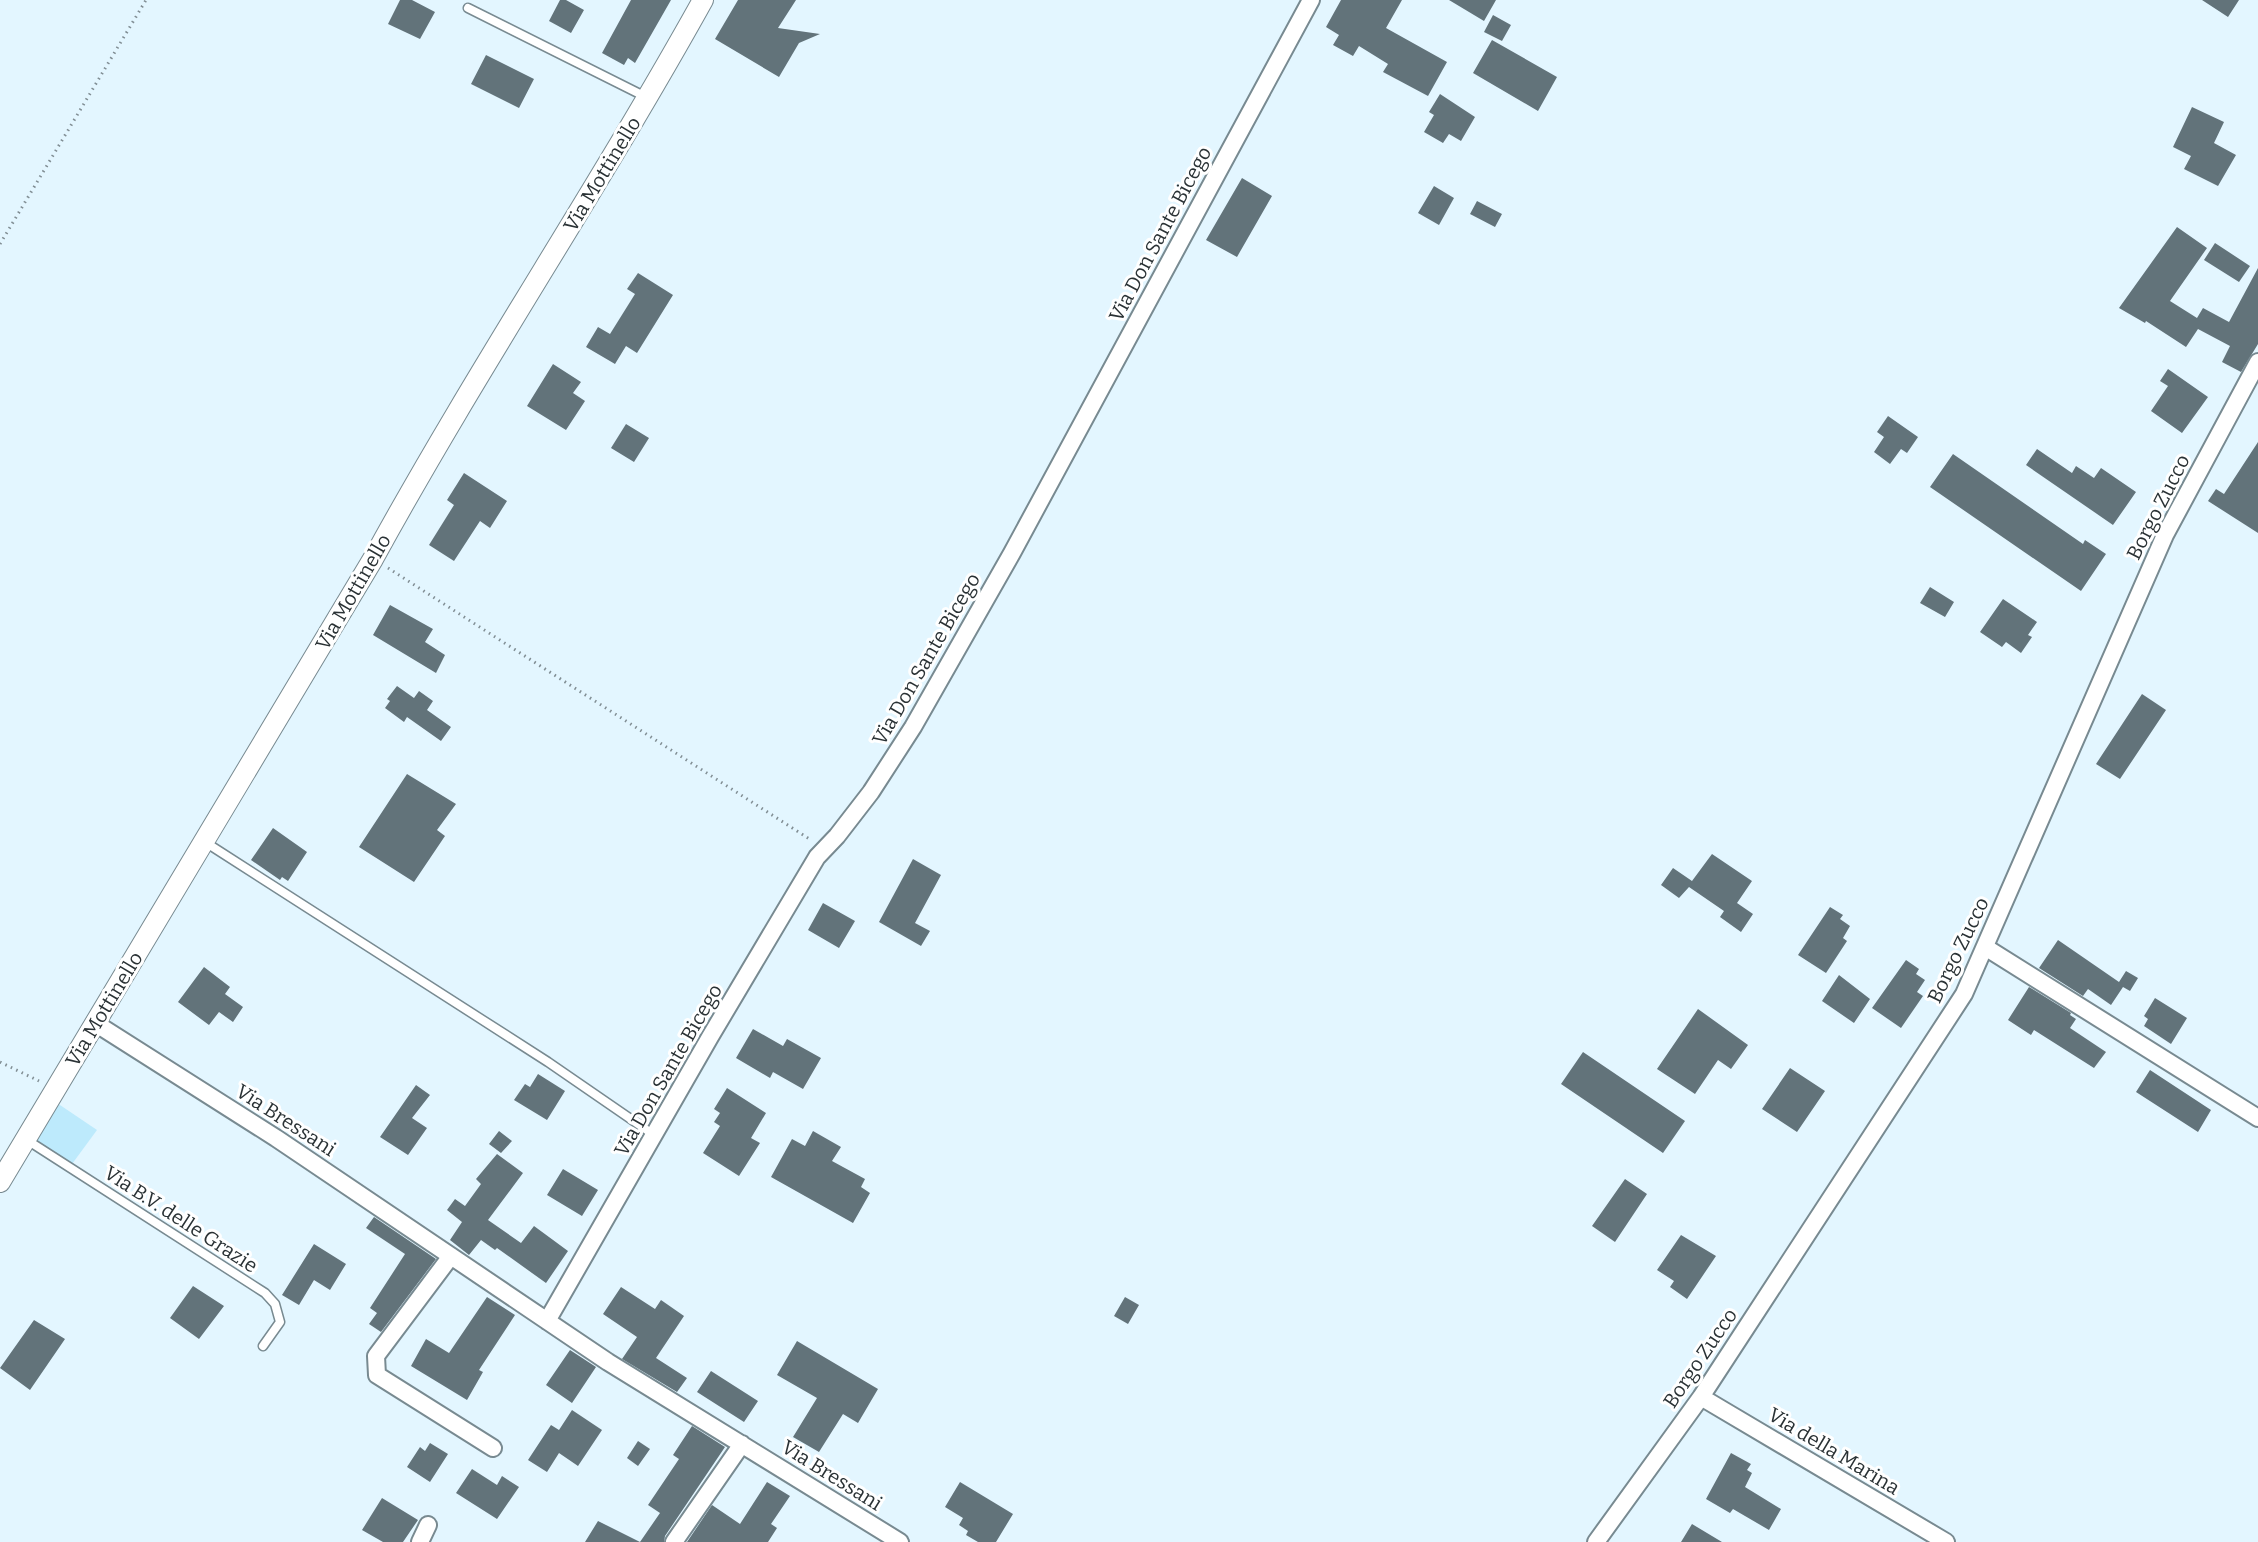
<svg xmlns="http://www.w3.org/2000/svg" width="2258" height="1542" font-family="Bitter,serif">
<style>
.green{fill:#bdeafc}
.building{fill:#62737a}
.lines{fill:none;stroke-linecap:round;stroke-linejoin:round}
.service-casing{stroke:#788a91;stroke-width:11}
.minor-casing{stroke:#788a91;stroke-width:20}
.tertiary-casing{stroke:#788a91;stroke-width:22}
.path{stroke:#818e94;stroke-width:3;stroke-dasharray:1.5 4.5;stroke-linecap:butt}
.service{stroke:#fff;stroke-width:8}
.minor{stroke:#fff;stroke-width:16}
.tertiary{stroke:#fff;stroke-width:20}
.labels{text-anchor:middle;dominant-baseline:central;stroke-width:6;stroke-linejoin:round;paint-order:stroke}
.street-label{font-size:20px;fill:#2a3235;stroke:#fff}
</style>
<rect width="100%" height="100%" fill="#e3f6ff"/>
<path class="green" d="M57,1103L97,1130L72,1164L33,1138Z"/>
<path class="building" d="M400,0H412L435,12L420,39L388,24Z
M560,0H566L584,10L571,33L549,21Z
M631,0H671L635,63L628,58L624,65L602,53Z
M738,0H796L778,28L820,34L799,43L779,77L715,39Z
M1341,0H1402L1386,28L1447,62L1428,96L1383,72L1388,64L1359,46L1353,56L1333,45L1339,35L1326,27Z
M1449,0H1496L1484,21Z
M2202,0H2239L2228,17Z
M1493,15L1511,25L1502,41L1484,32Z
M1492,40L1557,77L1538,111L1473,73Z
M486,55L534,79L519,108L471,84Z
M1440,94L1475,117L1461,141L1449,134L1443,143L1424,132L1434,115L1429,112Z
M2192,107L2224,122L2214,143L2236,155L2218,186L2184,169L2191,156L2173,147Z
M1242,178L1272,196L1237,257L1206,240Z
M1434,186L1454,198L1439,225L1418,213Z
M1477,201L1502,214L1495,227L1470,214Z
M2177,227L2207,248L2170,301L2197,318L2203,308L2229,322L2258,268V344L2241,372L2222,362L2230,346L2198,329L2186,347L2146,321L2145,323L2119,308Z
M2215,243L2250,266L2239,282L2204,260Z
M638,273L673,295L637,353L626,346L615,364L586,347L598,327L610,334L635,294L627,289Z
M553,364L581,382L573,393L585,401L566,430L527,406Z
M2168,369L2208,397L2182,433L2151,411L2168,386L2160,381Z
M1888,416L1918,437L1907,453L1901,449L1890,464L1874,452L1884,437L1877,432Z
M626,424L649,438L634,462L611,448Z
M2258,442V533L2208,501L2216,489L2224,494Z
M2037,449L2072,473L2076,466L2094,478L2101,468L2136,492L2113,525L2026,465Z
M1953,454L2083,544L2085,540L2106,554L2081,591L1930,487Z
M464,473L507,501L490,528L480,521L454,561L429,545L454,505L447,500Z
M1930,587L1954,602L1945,617L1920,603Z
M2003,599L2037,622L2028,635L2032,637L2021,653L2006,642L2002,647L1980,632Z
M390,605L433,629L425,642L445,655L436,673L373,635Z
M397,686L414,698L419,691L433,701L427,710L451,727L441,741L407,717L404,722L385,708L390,701L387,699Z
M2142,694L2166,710L2120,779L2096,764Z
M407,774L456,804L437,830L445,836L414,882L359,847Z
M273,828L307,852L288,881L282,877L280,880L251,860Z
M1712,854L1752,881L1737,903L1753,914L1741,932L1720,917L1724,911L1689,887L1679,898L1661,885L1673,868L1692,881Z
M913,859L941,875L915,923L930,931L921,946L879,922Z
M823,903L855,921L839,948L808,930Z
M1830,907L1843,915L1840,919L1850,926L1843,938L1847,941L1826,973L1798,955Z
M2058,940L2119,982L2126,971L2138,978L2130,991L2123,987L2111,1005L2088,989L2083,996L2039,968Z
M1906,960L1919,969L1916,974L1925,980L1917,992L1923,996L1901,1028L1872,1008Z
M204,967L230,987L225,994L243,1007L233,1022L219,1012L209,1025L178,1002Z
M1839,975L1870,999L1854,1023L1822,1001Z
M2029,987L2071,1013L2070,1015L2076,1019L2070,1028L2106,1052L2094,1068L2034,1030L2031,1035L2008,1020Z
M2155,998L2187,1018L2171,1044L2144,1026L2148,1019L2144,1016Z
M1698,1009L1748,1045L1731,1069L1718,1060L1695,1094L1657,1069Z
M753,1029L783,1046L787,1039L821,1058L803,1089L773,1072L770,1078L736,1058Z
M1583,1052L1685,1121L1663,1153L1561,1084Z
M1790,1068L1825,1091L1797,1132L1762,1109Z
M2150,1070L2211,1110L2198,1132L2136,1092Z
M538,1074L565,1091L547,1120L514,1100L525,1084L530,1087Z
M416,1085L430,1095L412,1118L427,1128L408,1155L380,1137Z
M727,1088L766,1113L751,1138L760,1143L739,1176L703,1153L720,1126L714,1122L720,1113L714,1109Z
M499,1131L512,1141L501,1153L489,1144Z
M813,1131L841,1147L832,1161L865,1179L861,1187L870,1193L853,1223L771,1177L792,1139L805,1146Z
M497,1154L523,1173L488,1220L521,1243L534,1226L568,1251L546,1283L497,1248L495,1250L481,1240L469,1255L450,1240L462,1222L447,1210L455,1199L465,1206L481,1184L476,1179Z
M563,1169L598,1190L582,1216L547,1195Z
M1625,1179L1647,1194L1615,1242L1592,1226Z
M374,1217L436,1259L381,1332L369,1324L377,1313L370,1308L405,1254L366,1228Z
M1681,1235L1716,1256L1687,1299L1670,1287L1674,1281L1657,1270Z
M314,1244L346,1264L330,1290L314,1280L299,1305L282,1295Z
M193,1286L224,1306L199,1339L170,1318Z
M621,1287L655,1309L661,1300L684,1316L656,1358L687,1378L677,1392L622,1359L637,1337L603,1314Z
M487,1297L515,1315L479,1370L483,1372L467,1400L411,1366L426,1339L449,1353Z
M1125,1297L1139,1305L1128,1324L1114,1316Z
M34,1320L65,1339L30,1390L0,1368Z
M797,1341L878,1389L858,1423L843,1414L819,1452L793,1437L817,1398L777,1375Z
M570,1350L596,1367L572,1403L546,1385Z
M711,1371L758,1401L744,1422L697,1392Z
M572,1410L602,1430L578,1466L559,1453L547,1472L528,1460L551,1425L559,1430Z
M692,1426L725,1447L665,1536L664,1542H640L660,1513L648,1505L679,1459L673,1455Z
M638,1441L650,1449L638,1466L627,1458Z
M430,1443L448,1454L430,1482L407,1467L420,1447L425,1451Z
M1731,1453L1751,1464L1747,1470L1752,1473L1745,1487L1781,1509L1769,1530L1733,1509L1730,1513L1706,1499Z
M472,1469L497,1485L502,1476L519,1487L497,1519L456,1493Z
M767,1482L790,1496L771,1524L777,1528L768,1542H687L712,1505L740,1524Z
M960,1482L1013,1514L996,1542H978L966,1535L968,1531L959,1525L963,1518L945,1507Z
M382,1498L418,1520L403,1542H383L362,1530Z
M598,1521L640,1542H585Z
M1692,1524L1722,1542H1681Z"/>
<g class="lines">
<defs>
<path id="service" d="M468,8L648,98
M205,842L548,1062L654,1135
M27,1140L265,1293L275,1304L280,1322L263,1346"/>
<path id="minor" d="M1985,947L2258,1118
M95,1023L276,1138L608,1362L900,1542
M451,1256L376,1356L377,1375L493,1448
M547,1321L710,1037L817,857L837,836L871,792L913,727L1012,553L1311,0
M1701,1397L1946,1542
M420,1542L428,1525
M674,1542L742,1444
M1596,1542L1701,1397L1964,994L2165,535L2258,362"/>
<path id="tertiary" d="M0,1182L373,559C477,369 598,189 703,0"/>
</defs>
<use href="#service" class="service-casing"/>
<use href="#minor" class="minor-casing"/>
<use href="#tertiary" class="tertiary-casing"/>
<path class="path" d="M0,244L146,0
M388,568L811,840
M0,1062L39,1081"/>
<use href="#service" class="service"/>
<use href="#minor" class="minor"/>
<use href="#tertiary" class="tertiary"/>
</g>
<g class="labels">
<g class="street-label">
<text transform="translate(602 174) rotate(-59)">Via Mottinello</text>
<text transform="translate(1160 234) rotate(-62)">Via Don Sante Bicego</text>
<text transform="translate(2158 507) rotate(-63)">Borgo Zucco</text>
<text transform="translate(353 592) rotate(-60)">Via Mottinello</text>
<text transform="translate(926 659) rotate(-60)">Via Don Sante Bicego</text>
<text transform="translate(1958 950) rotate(-64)">Borgo Zucco</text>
<text transform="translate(104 1009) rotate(-59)">Via Mottinello</text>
<text transform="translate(668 1070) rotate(-60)">Via Don Sante Bicego</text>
<text transform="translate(286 1120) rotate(33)">Via Bressani</text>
<text transform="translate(181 1219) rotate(33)">Via B.V. delle Grazie</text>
<text transform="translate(1700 1358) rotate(-56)">Borgo Zucco</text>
<text transform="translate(1834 1451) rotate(31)">Via della Marina</text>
<text transform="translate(832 1475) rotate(32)">Via Bressani</text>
</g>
</g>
</svg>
